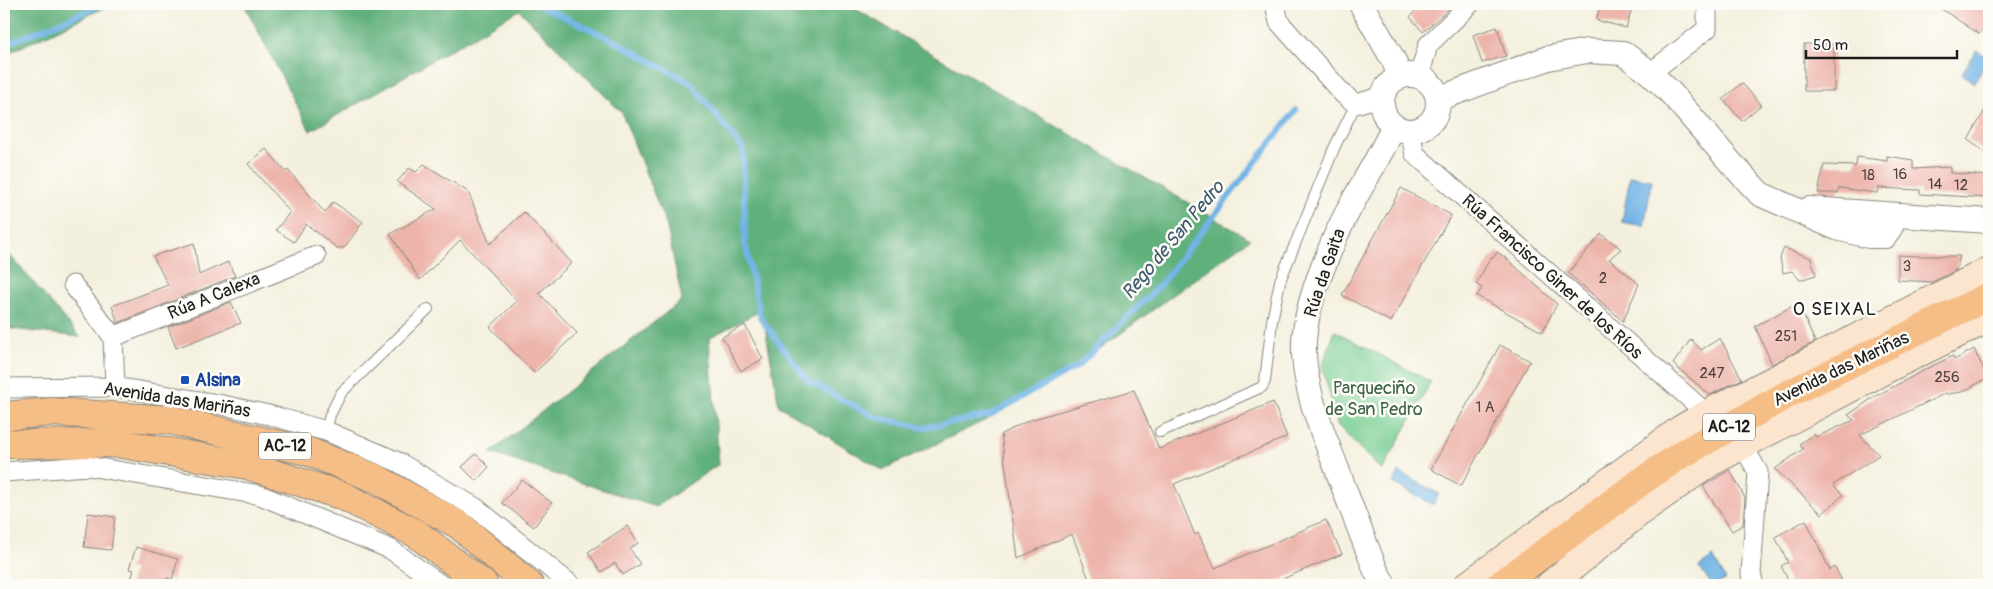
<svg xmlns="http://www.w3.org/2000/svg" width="1993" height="589" font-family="Pangolin,sans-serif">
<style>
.green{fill:#77cd92;stroke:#4a7457}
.forest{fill:#61b07c;stroke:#3e664c}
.water{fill:#71b4e6;stroke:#466881}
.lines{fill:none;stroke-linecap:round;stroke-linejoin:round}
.stream{stroke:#71b4e6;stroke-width:6}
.building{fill:#edb4aa}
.service-casing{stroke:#88867d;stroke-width:12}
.minor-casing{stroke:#88867d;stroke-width:21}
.tertiary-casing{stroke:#88867d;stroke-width:26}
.secondary-casing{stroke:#88867d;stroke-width:30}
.trunk-casing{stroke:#88867d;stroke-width:30}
.service{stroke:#fff;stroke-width:10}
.minor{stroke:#fff;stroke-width:19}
.tertiary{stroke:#fff;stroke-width:24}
.secondary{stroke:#fbe5cf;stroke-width:28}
.trunk{stroke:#f6be87;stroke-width:28}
.transit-dot{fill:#1a4fb4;stroke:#fdfcf7;stroke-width:2}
.labels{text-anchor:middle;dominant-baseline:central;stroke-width:5;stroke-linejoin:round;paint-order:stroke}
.number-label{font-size:15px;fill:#504240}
.shield{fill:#fdfcf7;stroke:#605f5e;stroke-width:1}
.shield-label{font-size:16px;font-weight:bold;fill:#1c1c1c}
.street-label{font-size:18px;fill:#1c1c1c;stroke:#fdfcf7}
.transit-label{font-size:18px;font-weight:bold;fill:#164399;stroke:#fdfcf7;text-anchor:start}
.park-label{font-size:18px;fill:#40634b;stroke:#fdfcf7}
.water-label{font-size:19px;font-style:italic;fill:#3e596d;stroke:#fdfcf7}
.neighbourhood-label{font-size:19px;letter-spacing:1px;fill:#1c1c1c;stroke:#fdfcf7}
</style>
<rect width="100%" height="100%" fill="#fdfcf7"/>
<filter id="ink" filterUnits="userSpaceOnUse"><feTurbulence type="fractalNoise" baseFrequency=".02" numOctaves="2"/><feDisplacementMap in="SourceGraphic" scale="10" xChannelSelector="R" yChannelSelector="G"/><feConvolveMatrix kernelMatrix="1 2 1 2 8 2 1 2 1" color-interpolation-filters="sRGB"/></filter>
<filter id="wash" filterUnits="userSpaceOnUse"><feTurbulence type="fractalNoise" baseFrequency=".0096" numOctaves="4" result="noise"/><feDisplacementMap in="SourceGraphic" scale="20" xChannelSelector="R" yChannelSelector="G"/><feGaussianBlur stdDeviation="1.12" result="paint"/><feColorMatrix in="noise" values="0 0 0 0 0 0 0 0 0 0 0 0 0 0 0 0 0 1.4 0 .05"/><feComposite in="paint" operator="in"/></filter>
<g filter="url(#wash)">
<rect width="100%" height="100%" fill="#f4f0de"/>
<path class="green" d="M1335,331L1431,382L1382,471L1338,426L1322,366Z"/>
<path class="forest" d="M4,4H112L4,55Z
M244,4H847L1250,239L1094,353L986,420L882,470L779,406L762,310L709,338L719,464L656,507L490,453L682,300L667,227L622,113L519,10L310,131Z
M4,248L80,337L4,328Z"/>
<path class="water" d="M1976,50L1989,59L1974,83L1962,74Z
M1630,176L1652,180L1644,226L1622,222Z
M1399,472L1439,494L1433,505L1393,483Z
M1713,557L1726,580L1712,585L1699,567Z"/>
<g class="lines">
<path class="stream" d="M537,4L609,38L691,83L743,149L745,243L761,319L808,381L875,417L923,428L990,415L1078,366L1160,285L1296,110
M4,45L104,4"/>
</g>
<g id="blocks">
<path class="building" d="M1422,4H1454L1423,32L1410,17Z
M1601,4H1633L1626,28L1596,20Z
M1934,4H1989V32L1983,28L1979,34Z
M1497,27L1506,56L1482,63L1473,35Z
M1804,44H1834V91H1804Z
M1742,83L1761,105L1742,121L1723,99Z
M1989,103V155L1968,140Z
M266,149L286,172L288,170L325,213L333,202L363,222L344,248H337L306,224L294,242L276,230L290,212L248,164Z
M1887,156L1913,160V169L1950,167V173L1989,176V198L1920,194V190L1878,188L1877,193L1839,188L1838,193H1818L1824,165L1856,166L1857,157L1887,161Z
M424,164L468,192L490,244L524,212L572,263L539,293L577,333L534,373L490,327L517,301L460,240L420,280L390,234L436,209L397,182L409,168L416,172Z
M1401,188L1451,215L1391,322L1342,295Z
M1601,234L1621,249L1609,259L1639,284L1623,321L1568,273Z
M194,243L199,275L228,262L235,276L118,323L112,306L168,285L153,256Z
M1784,248L1811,258L1816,275L1800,280L1792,271L1783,273L1780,258Z
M1497,252L1506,258L1557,304L1542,332L1477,296L1482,288L1476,284L1491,257L1493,258Z
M1898,255L1916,256H1960L1956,270L1932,282L1898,280Z
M231,302L241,323L176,348L168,327Z
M1798,303L1815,342L1772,364L1755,326Z
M745,325L763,359L741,371L722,337Z
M1720,338L1742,379L1710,395L1673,364L1691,339L1701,350Z
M1500,345L1530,361L1461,486L1431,469Z
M1974,349L1988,378L1962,392L1948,394L1946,393L1860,435L1879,455L1833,485L1843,495L1822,514L1775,469L1803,449L1799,444L1814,434L1816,437L1854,420L1848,415L1874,397L1928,368L1953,356L1954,360Z
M1134,390L1159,449L1273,402L1287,437L1174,484L1195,535L1198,533L1215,568L1326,520L1342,554L1268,585H1091L1072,534L1018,558L1001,434L1030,420Z
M476,454L489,467L476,481L462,467Z
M1730,470L1745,498L1743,525L1732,531L1703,486Z
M522,480L552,503L534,527L502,503Z
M88,513L115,517L111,550L84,547Z
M1806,520L1830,570L1835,567L1844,585H1791L1781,566L1788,562L1775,537Z
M627,526L638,543L630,549L640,564L623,575L615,563L601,572L588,552Z
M136,547L178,559L172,580L167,578L165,585H129L134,570L129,569Z"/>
</g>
</g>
<g filter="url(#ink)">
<use href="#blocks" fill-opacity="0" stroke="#88867d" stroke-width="1"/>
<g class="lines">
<defs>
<path id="service" d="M326,431L330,415L341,393L428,309
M1160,432L1262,387L1265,381L1272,321L1280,281L1335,146L1356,104"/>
<path id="minor" d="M1275,4L1279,22L1343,94L1356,104L1383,96
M1650,73L1707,29V4
M1419,77L1428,45L1470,4
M1410,132L1415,154L1707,414
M73,285L113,337L316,256
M113,337L115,387
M4,388L115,387L218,404L273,416L326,431L398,462L476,508L571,585
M1743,446L1758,472L1751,574L1754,585
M4,472L88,466L260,495L390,549L441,585"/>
<path id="tertiary" d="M1361,4L1394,61L1400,77
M1382 103a28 28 0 1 1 56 0a28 28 0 1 1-56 0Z
M1438,99L1548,58L1587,51L1623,53L1650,73L1670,92L1731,163L1760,194L1837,228L1869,236H1885L1891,226L1888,215
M1809,209L1989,221
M1384,585L1376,571C1363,538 1350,505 1338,472C1322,430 1302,387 1304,341C1306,307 1321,271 1334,240C1351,200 1376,165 1394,126"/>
<path id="secondary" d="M1468,585L1680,430L1707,414L1989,271
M1550,585L1643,509L1709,463L1888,368L1989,318"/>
<path id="trunk" d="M4,416L52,412L170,420L307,451L377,479L459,525L529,585
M4,444L116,443L247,465L343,496L417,534L484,585
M1500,585L1642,481L1679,456L1788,394L1989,296"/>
</defs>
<use href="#service" class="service-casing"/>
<use href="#minor" class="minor-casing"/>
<use href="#tertiary" class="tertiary-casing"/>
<use href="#secondary" class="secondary-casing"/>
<use href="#trunk" class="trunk-casing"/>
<use href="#service" class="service"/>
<use href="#minor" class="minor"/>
<use href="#tertiary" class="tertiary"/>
<use href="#secondary" class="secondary"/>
<use href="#trunk" class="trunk"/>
</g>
</g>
<rect class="transit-dot" x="180" y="375" width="10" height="10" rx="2.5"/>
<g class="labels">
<g class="number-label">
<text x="1900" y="174">16</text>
<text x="1868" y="175">18</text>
<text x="1935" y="184">14</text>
<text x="1961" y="185">12</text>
<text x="1907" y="266">3</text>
<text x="1603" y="278">2</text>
<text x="1786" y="336">251</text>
<text x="1712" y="373">247</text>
<text x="1947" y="377">256</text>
<text x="1485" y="407">1 A</text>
</g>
<g class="shield">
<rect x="1703" y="413.5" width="52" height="27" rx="4"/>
<rect x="259" y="432.5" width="52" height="27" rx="4"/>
</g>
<g class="shield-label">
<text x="1729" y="427">AC-12</text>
<text x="285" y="446">AC-12</text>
</g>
<g class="street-label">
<text transform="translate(1325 273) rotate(-71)">Rúa da Gaita</text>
<text transform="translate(1552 277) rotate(42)">Rúa Francisco Giner de los Ríos</text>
<text transform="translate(214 296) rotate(-22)">Rúa A Calexa</text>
<text transform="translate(1841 369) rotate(-26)">Avenida das Mariñas</text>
<text transform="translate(177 400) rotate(9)">Avenida das Mariñas</text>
</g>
<g class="transit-label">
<text x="195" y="380">Alsina</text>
</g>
<g class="park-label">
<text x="1374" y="388">Parqueciño<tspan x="1374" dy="21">de San Pedro</tspan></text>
</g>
<g class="water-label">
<text transform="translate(1173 240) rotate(-50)">Rego de San Pedro</text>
</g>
<g class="neighbourhood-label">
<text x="1835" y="309">O SEIXAL</text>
</g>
</g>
<rect width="1993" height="589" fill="none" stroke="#fdfcf7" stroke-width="20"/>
<path d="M1806 50v8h151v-8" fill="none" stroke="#1c1c1c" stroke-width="2.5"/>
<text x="1813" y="50" font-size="15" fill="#1c1c1c" stroke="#fdfcf7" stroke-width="4" paint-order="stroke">50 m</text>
</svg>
